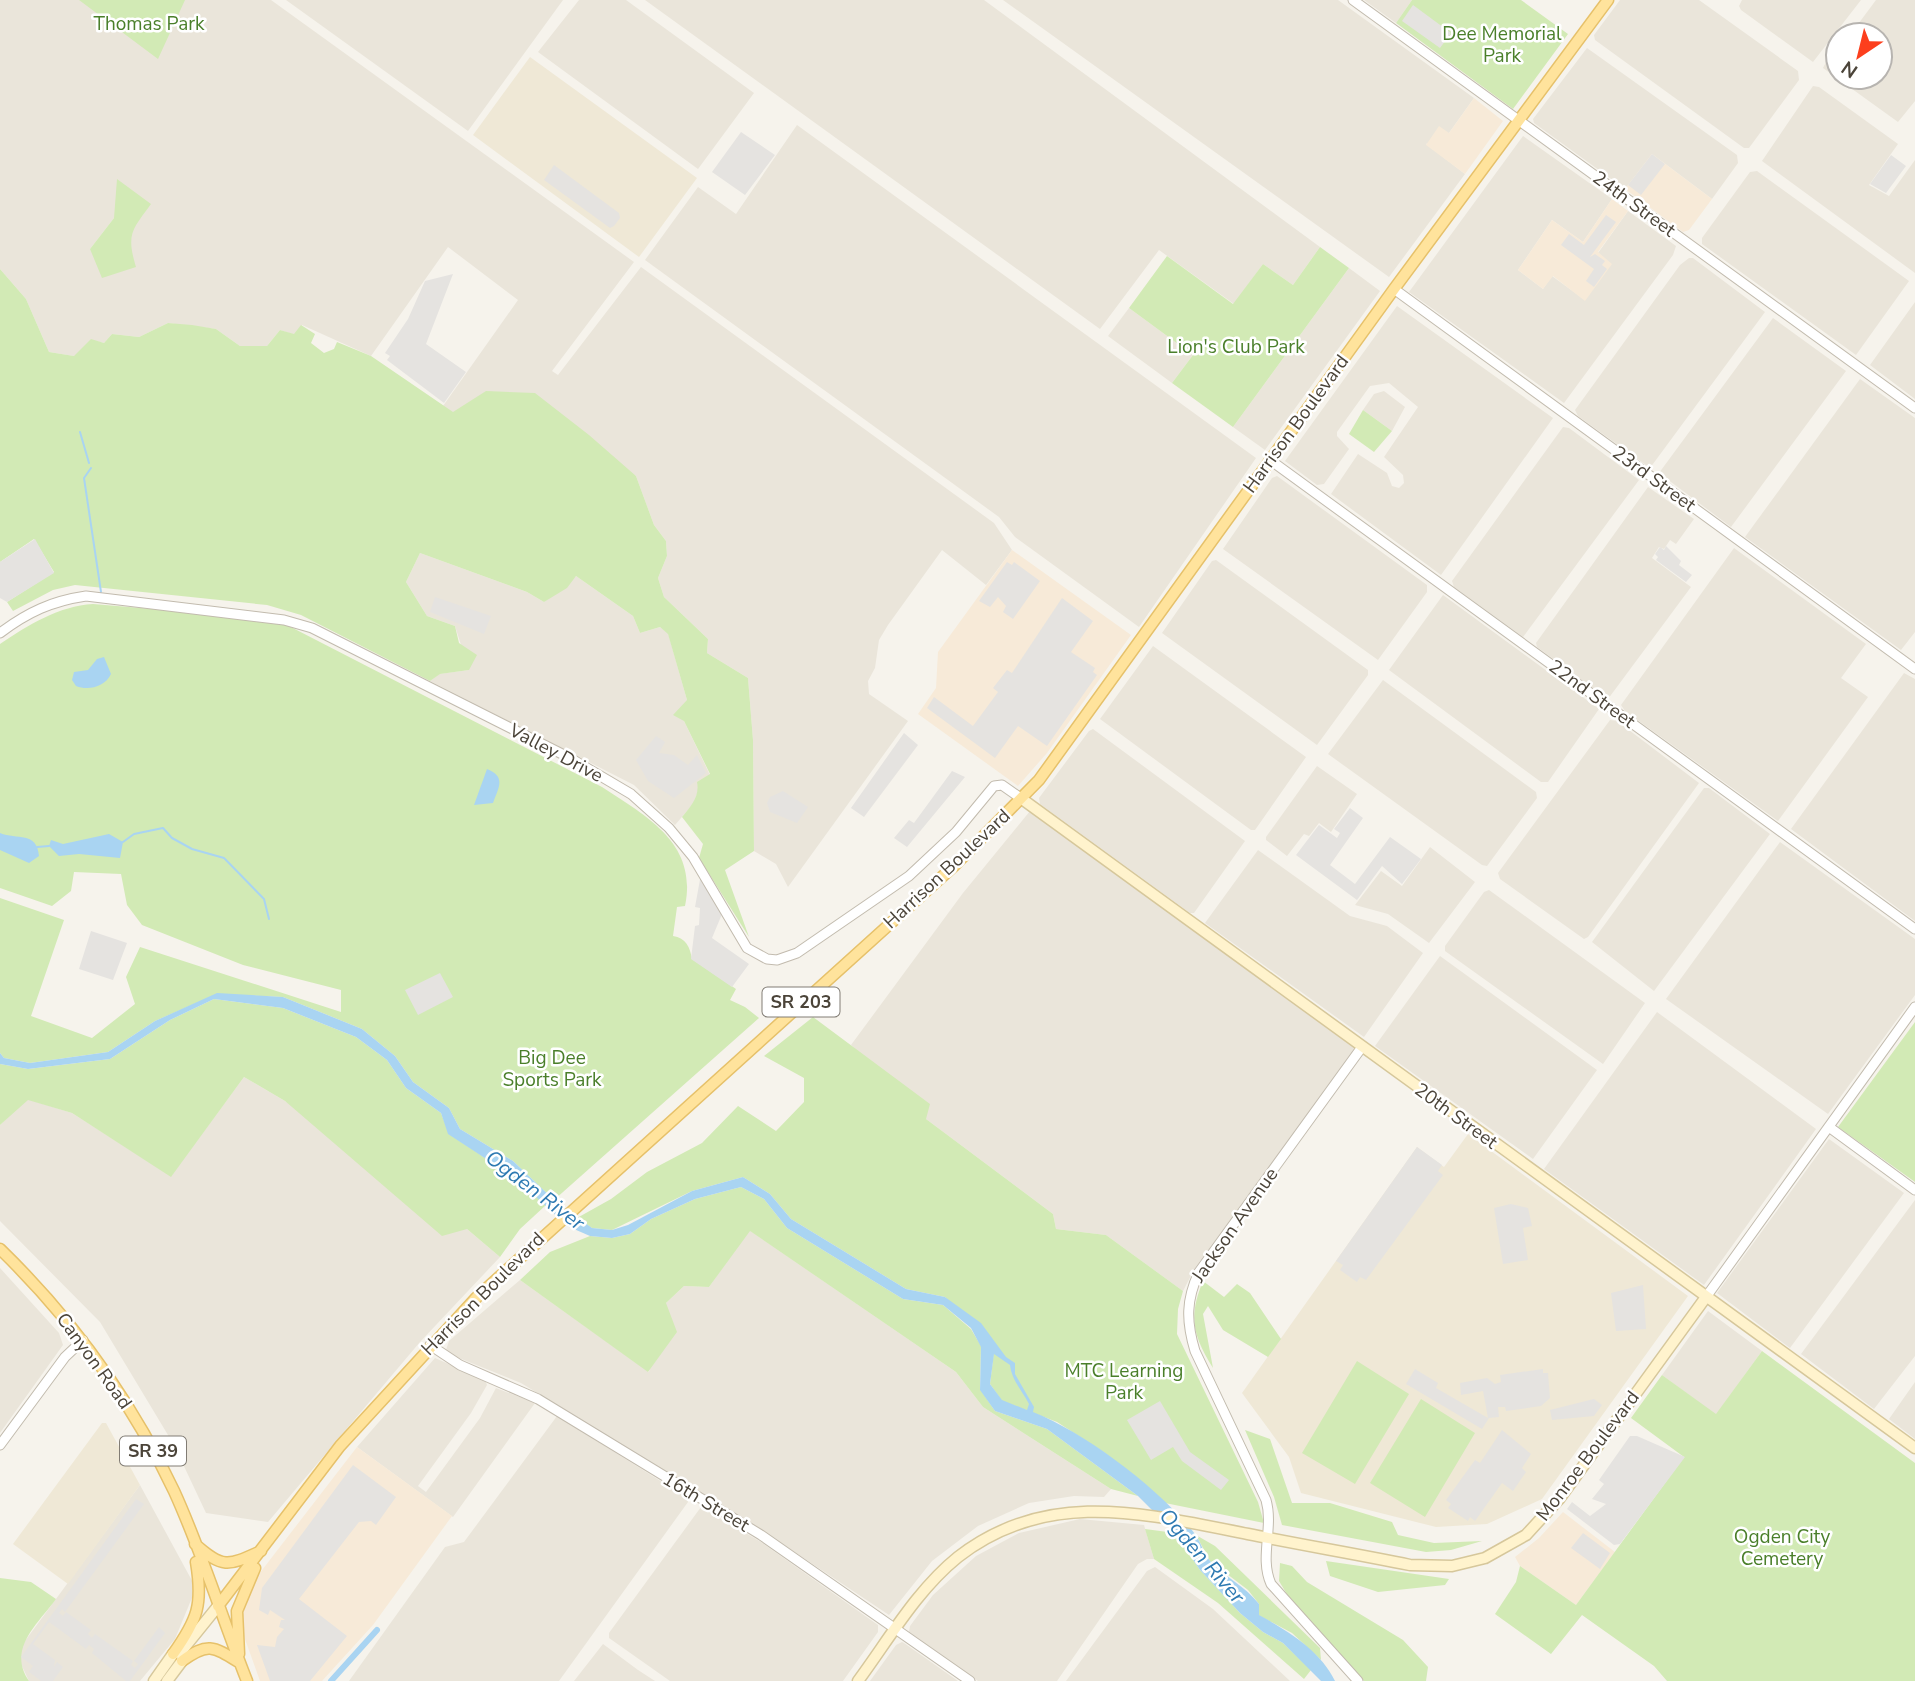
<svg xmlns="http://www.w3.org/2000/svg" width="1915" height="1681" font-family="'Nunito Sans',sans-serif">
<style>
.residential{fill:#eae5da;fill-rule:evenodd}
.commercial{fill:#f7ead8}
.education{fill:#efe8d6}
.green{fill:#d2eab5}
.parking{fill:#e5e3e0}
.water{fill:#a9d4f2;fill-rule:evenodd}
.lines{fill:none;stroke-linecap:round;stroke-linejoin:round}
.stream{stroke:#a9d4f2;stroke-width:2}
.canal{stroke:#a9d4f2;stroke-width:6}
.tertiary-casing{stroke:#c2bbae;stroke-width:11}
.secondary-casing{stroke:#d6c79b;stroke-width:13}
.primary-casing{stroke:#e6c16a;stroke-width:13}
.tertiary{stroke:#fff;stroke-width:9}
.secondary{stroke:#fff3cd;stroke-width:10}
.primary{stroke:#ffe39c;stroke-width:10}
.labels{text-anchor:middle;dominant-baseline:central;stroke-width:5;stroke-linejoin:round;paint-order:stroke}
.shield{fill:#fff;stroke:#817c74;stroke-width:2}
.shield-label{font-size:18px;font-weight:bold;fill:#4b4439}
.park-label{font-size:19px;fill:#4a7f2a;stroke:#fff}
.street-label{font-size:19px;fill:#4b4439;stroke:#fff}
.water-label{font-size:21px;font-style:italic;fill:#2e7ab2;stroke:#fff}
</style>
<rect width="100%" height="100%" fill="#f6f3ec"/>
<path class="residential" d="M0,0H271L634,262L552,371L558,375L641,267L994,523L1012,550L986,585L942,550L888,625L879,640L875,668L868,681L869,694L908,721L788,887L776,864L754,851L753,740L748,678L707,653L708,639L664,597L658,578L667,556L666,541L654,525L636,476L487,391L453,413L443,406L518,300L448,247L371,356L302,325L295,335L280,330L267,346H240L216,329L168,323L139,337L112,334L104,343L91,340L80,354L74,356L49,352L26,299L0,269ZM114,218L132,230L129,244L90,249Z
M286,0H563L468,131Z
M579,0H626L754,93L698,169L538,52Z
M645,0H984L1320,247L1293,285L1263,264L1234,304L1159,250L1100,329Z
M1003,0H1338L1474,98L1449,133L1426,144L1465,174L1389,277Z
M1364,0H1412L1396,23Z
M1620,0H1699L1798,71L1799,80L1749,148H1744L1595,40L1594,35Z
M1742,0H1861L1813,62L1741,10L1739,6Z
M1876,0H1915V101L1898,122L1823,68L1828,58L1838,52V77H1880V35H1850Z
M1587,48L1737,155L1738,163L1712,199L1652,154L1625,189L1534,123L1533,119Z
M1813,86L1819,87L1898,144L1869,185L1889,196L1915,160V273L1762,161Z
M797,125L1256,458L1139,627L1015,537L999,517L645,260L698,187L736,214Z
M1523,136L1612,199L1583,242L1552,220L1518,270L1543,289L1552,276L1585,300L1598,253L1628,211L1676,246L1673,255L1564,403L1409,292Z
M1757,171L1909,281L1856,355L1702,244V238L1750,172Z
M1689,258H1693L1765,312L1650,468L1578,416L1575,410L1680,265Z
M1349,268L1380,291L1265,450L1233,427Z
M1915,302V399L1870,365Z
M1397,306L1553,418L1441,575L1331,494L1358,454L1387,473L1392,486L1399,488L1404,483L1403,475L1384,457L1418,407L1389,383L1370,386L1337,432V436L1349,449L1324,484L1317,485L1285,461Z
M1129,308L1193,355L1172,383L1108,336Z
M1773,318L1846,371L1731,527L1659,473Z
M1860,379L1915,418V632L1901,650L1745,537Z
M1384,391L1405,407L1392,431L1363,410L1374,394Z
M1563,427L1569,428L1639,480L1523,637L1454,587L1452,581Z
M1277,476L1427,585V592L1378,660L1223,549L1272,478Z
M1648,487L1694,519L1676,544L1670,540L1664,549L1659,547L1652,558L1691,587L1608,699L1537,647L1536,643Z
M1734,548L1866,644L1841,678L1868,697L1778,821L1625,711L1621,705Z
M420,553L527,592L544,602L576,576L633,616L640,633L660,627L668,633L687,700L684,721L710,775L699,789L693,804L675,825L634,785L430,681L439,674L469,670L455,626L427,616L406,582Z
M1216,560L1368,670V675L1317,745L1162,633L1212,561Z
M1443,595L1599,709L1548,782H1541L1389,670Z
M1153,646L1306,757L1255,830H1251L1100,719Z
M1904,673L1915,679V921L1791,829Z
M1383,680L1536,792L1537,798L1487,866L1482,865L1328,754Z
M1610,720L1617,721L1699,783L1588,937L1584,939L1500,879L1498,873Z
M1093,729L1245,841L1194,913H1190L1040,804L1039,798L1089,731Z
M1317,766L1357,794L1331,832L1319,823L1309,836L1304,834L1287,856L1266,840V837Z
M1704,788H1709L1770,834L1654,991L1592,942Z
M1030,811L1357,1047L1195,1268L1183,1291L1106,1235L1056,1229L1053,1214L926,1119L851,1045L963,893Z
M1780,842L1915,939V995L1828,1114L1666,999Z
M1430,847L1475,882L1429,943L1388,914L1355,905L1381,871L1402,886Z
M1258,850L1350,916L1387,926L1423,953L1364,1037L1205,923Z
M1489,890L1645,1003L1603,1064L1445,951V946L1484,892Z
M1440,956L1597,1070L1533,1159L1375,1046Z
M1657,1012L1816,1129L1704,1285L1544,1169Z
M244,1077L285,1101L467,1229L500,1257L420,1342L268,1522L206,1513L174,1445L100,1322L0,1221V1125L27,1099L72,1113L171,1176Z
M1829,1139L1904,1193L1790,1348L1717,1293Z
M1915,1200V1356L1874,1409L1801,1354Z
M749,1230L956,1372L983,1407L1111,1489L1104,1497L1074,1496L1029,1503L978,1526L932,1561L889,1615L757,1527L521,1383L454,1356L446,1350L449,1341L520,1280L649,1372L666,1303L684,1286L709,1287Z
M0,1268L59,1333L63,1345L0,1433Z
M1708,1311L1762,1351L1716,1415L1662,1375Z
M435,1358L485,1380L487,1385L471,1413L418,1486L426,1492L480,1418L496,1388L535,1403L453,1517L357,1447Z
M1915,1382V1439L1889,1419Z
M557,1416L686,1497L688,1502L559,1681H349L445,1547L464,1542Z
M140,1485L196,1588L175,1639L140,1681H29L20,1662L22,1645Z
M701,1507L761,1542L878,1625V1632L843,1681H670L609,1638V1633Z
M1080,1519L1144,1525L1154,1559H1147L1138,1564L1057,1681H978L909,1632L910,1626L933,1595L976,1556L1019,1533Z
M1155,1567L1213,1609L1290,1681H1066L1147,1571Z
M902,1642L904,1643L958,1681H870L896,1645Z
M603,1644L638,1670L655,1681H574Z"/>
<path class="commercial" d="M1474,98L1503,121L1465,174L1426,145L1439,126L1449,133Z
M1652,154L1712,199L1689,230L1683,232L1625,189Z
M1612,199L1628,211L1598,252L1612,264L1585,301L1553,276L1543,289L1518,270L1552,220L1583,242Z
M1012,550L1131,635L1047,753L1018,786L918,714L936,688L938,652Z
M357,1447L452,1516L373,1625L322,1681H260L241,1628L240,1613L249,1587Z
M1563,1512L1615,1552L1576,1605L1520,1566L1515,1557L1539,1538Z"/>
<path class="education" d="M530,57L697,178L639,257L473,135Z
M1468,1134L1688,1296L1542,1499L1487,1524L1436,1527L1301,1493L1289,1457L1242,1393L1417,1147L1444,1167Z
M102,1423H106L140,1485L68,1584L13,1544Z"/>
<path class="green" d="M79,0H185L158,59Z
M1412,0H1521L1568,34L1513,109L1396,23Z
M117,179L151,204C132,230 126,234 136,267L102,278L90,249L114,218Z
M1320,247L1349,268L1233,427L1172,383L1193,355L1129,308L1167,256L1233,304L1263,264L1293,285Z
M0,269L26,299L49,352L74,356L91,339L104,343L112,334L139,337L168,323L192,325L216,329L240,346H267L280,330L294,334L301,325L315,334L311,343L324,353L334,349L337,342L371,356L453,412L486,391L535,393L589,435L636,476L654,525L666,541L667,556L658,578L664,597L708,639L707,653L748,678L753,740L754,851L725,870L749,937L699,858L703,844L682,817C691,806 700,796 697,782L710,774L684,721L673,715L687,700L668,634L660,627L640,633L633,616L576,576L567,588L544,602L527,592L420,553L406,582L427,616L455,626L459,643L477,655L469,670L440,674L430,681L301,615L267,605L75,585L53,590L13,611L7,602L54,572L34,539L0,562Z
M1363,410L1392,431L1374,452L1349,434Z
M93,604L236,616L285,624L602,787C648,817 698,844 685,906L677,907L673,936C686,938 690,947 692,959L736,989L730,1000L745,1007L759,1018L554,1200L513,1161L460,1129L449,1108L413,1082L395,1056L362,1029L283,997L217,994L155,1021L108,1052L30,1063L4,1058L0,1053V898L64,920L31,1016L92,1038L135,1004L126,977L140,947L341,1012V990L243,965L142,925L127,905L121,874L74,872L71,891L52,906L0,888V644C28,625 59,606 93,604Z
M214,999L283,1008L356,1037L387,1060L406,1088L441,1113L449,1134L517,1179L546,1205L520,1229L500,1257L467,1229L442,1236L285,1101L244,1077L171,1177L72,1113L28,1100L0,1125V1064L28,1069L110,1059L170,1020Z
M813,1017L930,1104L926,1119L1053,1214L1056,1229L1106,1235L1183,1291L1178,1309L1177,1334L1258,1502L1264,1523L1165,1503L1105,1453L1057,1422L1002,1401L990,1384L995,1343L945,1297L906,1289L791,1219L770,1194L743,1177L692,1191L612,1230L592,1228L577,1218L611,1199L647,1172L702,1143L738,1106L776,1131L804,1102V1078L764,1056Z
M1915,1022V1182L1838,1127Z
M741,1187L764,1199L787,1228L903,1299L943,1305L971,1329L981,1346L980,1389L995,1411L1047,1429L1138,1496L1111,1489L983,1407L956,1372L750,1231L709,1287L684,1286L666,1303L677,1332L648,1372L520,1280L550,1252L590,1236L612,1238L630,1234L651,1219L695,1199Z
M1203,1281L1224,1297L1237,1284L1250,1293L1281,1339L1268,1357L1223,1330L1208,1306L1203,1314L1213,1368C1193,1336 1188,1317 1203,1281Z
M1762,1351L1915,1463V1681H1667L1654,1666L1582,1615L1551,1654L1495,1614L1516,1582L1520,1566L1576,1605L1684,1457L1631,1418L1662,1375L1716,1414Z
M1357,1361L1409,1394L1355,1484L1302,1453Z
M1421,1399L1475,1433L1425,1517L1370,1483Z
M1245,1430L1270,1439L1292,1503H1330L1392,1522L1398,1535L1434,1543L1482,1541L1451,1550L1426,1552L1282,1525L1274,1497Z
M1145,1529L1175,1533L1200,1570L1240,1613L1263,1632L1283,1643L1311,1670L1304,1679L1218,1603L1154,1559Z
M1196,1535L1215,1546L1320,1648L1321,1660L1292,1633L1258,1615L1259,1604L1248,1590L1210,1561Z
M1326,1561L1449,1579L1445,1585L1378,1592L1330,1576Z
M1280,1563L1292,1566L1307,1582L1403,1640L1428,1667L1426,1681H1364L1288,1596L1279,1581Z
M0,1578L31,1582L56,1599C37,1625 7,1649 29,1681H0Z"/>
<path class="parking" d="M1413,5L1451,33L1440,48L1402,21Z
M741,132L775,155L745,195L712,172Z
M1652,154L1665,164L1641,195L1628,185Z
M1891,155L1906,166L1886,193L1870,184Z
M554,165L619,213L620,218L614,226L610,228L544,180Z
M1606,215L1616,222L1590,257L1595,254L1605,261L1602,265L1607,269L1594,287L1586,281L1594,269L1561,245L1569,234L1584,245Z
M453,274L426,344L466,372L444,403L387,360L390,356L385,353L408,319L425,281Z
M35,539L54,573L7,602L0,598V562Z
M1666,546L1681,561L1679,565L1692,575L1686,582L1656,560L1658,557L1655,554L1660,547L1664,550Z
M1007,562L1012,565L1014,562L1040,581L1013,619L1003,612L1006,606L998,597L990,607L979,601Z
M435,597L491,616L484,634L430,612Z
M1062,598L1093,621L1071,652L1095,668L1093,672L1097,675L1047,746L1018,726L995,758L927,708L934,697L973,726L998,692L993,688L1007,670L1012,673Z
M904,733L918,745L864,817L851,808Z
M656,736L665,742L659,753L674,755L688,765L697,755L706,773L674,798L648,781L636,760Z
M952,771L965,777L907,847L894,838L909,820L914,823Z
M783,791L808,807L797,823L770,812L767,803L770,797Z
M1350,808L1363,818L1330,865L1355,884L1390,837L1421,859L1402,884L1382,866L1357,900L1296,855L1319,825L1337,838L1340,833L1334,829Z
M701,874L722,914L712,938L749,964L732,987L691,959L695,926L699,925L700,908L695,907Z
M91,931L127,943L113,980L79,969Z
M440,973L453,997L418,1015L405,990Z
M1417,1147L1442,1165L1438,1171L1443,1175L1366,1280L1360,1277L1357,1282L1340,1270L1343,1265L1336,1261Z
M1511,1204L1528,1208L1532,1226L1523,1228L1528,1260L1503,1264L1494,1208Z
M1643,1285L1646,1329L1616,1331L1611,1293Z
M1415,1369L1438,1383L1436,1388L1488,1418L1483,1391L1461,1395L1460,1383L1487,1378L1495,1384L1501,1382L1500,1375L1543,1369V1373H1548L1550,1398L1541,1406L1506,1411L1505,1407H1498L1499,1417L1489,1418L1482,1429L1406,1384Z
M1594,1399L1602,1405L1594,1416L1552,1420L1550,1410Z
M1160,1401L1190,1452L1229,1480L1221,1490L1182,1461L1173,1447L1151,1460L1127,1420Z
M1502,1430L1531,1454L1522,1468L1526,1472L1513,1491L1502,1483L1475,1521L1470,1517L1468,1521L1448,1508L1451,1504L1446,1500L1475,1460L1480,1463Z
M1630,1436H1637L1685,1457L1620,1544L1614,1545L1567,1509L1572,1502L1590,1516L1606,1504L1592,1499L1604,1484L1599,1480Z
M353,1465L396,1497L376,1525L371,1521L359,1522L299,1599L347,1636L310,1681H270L257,1645L275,1647L277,1637L284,1629L279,1627L281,1620H285L270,1610L268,1615L259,1610L262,1588Z
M136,1499L144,1504L65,1612L62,1609L59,1613L63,1616L66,1612L91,1630L88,1634L92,1638L95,1634L133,1661L131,1665L135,1668L138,1664L134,1661L159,1627L165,1633L130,1681H126L92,1653L94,1649L89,1645L86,1649L49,1622L33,1644L55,1660L54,1667L57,1662L63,1667L53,1681H41L29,1672L33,1666L21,1657Z
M1583,1533L1610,1553L1600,1569L1571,1548Z"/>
<path class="water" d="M104,657L111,674C105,687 88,691 76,686L72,680L74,672L88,670L97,659Z
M487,769C507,777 498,788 493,803L474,805Z
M0,833C17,840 37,831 39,856L29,863L0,850Z
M109,834L123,842L120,858L79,854L59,856L49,846L51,840L63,844Z
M217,993L283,997L362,1029L395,1056L413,1082L449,1108L460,1129L513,1161L554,1200L592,1228L612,1230L628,1225L692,1191L743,1177L770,1194L791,1219L906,1289L945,1297L981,1323L1006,1357L1015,1363V1374L1034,1407L1033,1412C1086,1433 1160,1489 1195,1534C1201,1542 1204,1555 1211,1562C1226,1578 1245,1586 1259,1604V1615C1288,1631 1320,1650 1335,1681H1321L1283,1643L1263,1632L1240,1613L1200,1570L1175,1533L1138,1496L1047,1429L995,1411L980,1390L981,1347L971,1328L943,1305L903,1299L787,1228L764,1199L741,1187L695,1199L651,1219L630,1234L612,1238L590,1236L567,1226L517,1179L448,1134L441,1113L406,1088L387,1060L356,1037L283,1008L214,999L170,1020L110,1059L28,1069L0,1064V1053L4,1058L30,1063L108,1052L155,1021ZM994,1354L1010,1365C1012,1381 1022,1390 1029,1404L1027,1410L1002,1400L990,1384Z"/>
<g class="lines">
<path class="stream" d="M80,432L89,463
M91,468L84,478L101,592
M123,842L134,834L163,828L172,838L192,849L224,858L264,899L269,919
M37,847L49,846"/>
<path class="canal" d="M331,1681L377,1630"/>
<defs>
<path id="tertiary" d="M1353,0L1915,408
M1394,289L1915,669
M1270,460L1915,929
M0,633C28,612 52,601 86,596L284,620L312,628L570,758L631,794L669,828L693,857L747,948L767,959L777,960L797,953L909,876L956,832L994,786L1002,785L1022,799
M1829,1127L1915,1190
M1706,1297L1915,1007
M430,1345L460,1365L538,1399L761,1535L970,1681
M0,1445L65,1357L83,1340
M1358,1681L1271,1584C1259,1557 1274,1528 1266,1500L1195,1351C1186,1321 1186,1300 1199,1272L1362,1047"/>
<path id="secondary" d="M1022,799L1915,1448
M154,1681L173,1654L184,1648L218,1606
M167,1681L182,1661L183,1654
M858,1681C889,1639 917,1590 958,1557C1048,1487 1146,1514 1248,1534C1302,1545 1356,1554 1410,1565L1452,1566L1485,1558L1526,1535L1560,1498L1706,1297"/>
<path id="primary" d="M0,1249C72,1319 131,1400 174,1491C202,1552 222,1618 247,1681
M195,1544C223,1569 228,1566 261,1551
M218,1606L340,1446L477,1297L954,866L1039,780L1394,289L1608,0
M173,1654C198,1619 203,1604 196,1562
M239,1654L237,1611L255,1568
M182,1661C208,1642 213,1646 240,1663"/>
</defs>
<use href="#tertiary" class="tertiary-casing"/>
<use href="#secondary" class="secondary-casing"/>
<use href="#primary" class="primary-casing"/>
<use href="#tertiary" class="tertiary"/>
<use href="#secondary" class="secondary"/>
<use href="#primary" class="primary"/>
</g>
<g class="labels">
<g class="shield">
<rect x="762.5" y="987.5" width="77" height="29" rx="5"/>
<rect x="120" y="1436.5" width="66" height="29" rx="5"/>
</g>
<g class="shield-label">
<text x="801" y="1002">SR 203</text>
<text x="153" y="1451">SR 39</text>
</g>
<g class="park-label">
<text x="149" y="24">Thomas Park</text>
<text x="1502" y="34">Dee Memorial<tspan x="1502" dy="22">Park</tspan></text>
<text x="1236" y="347">Lion's Club Park</text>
<text x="552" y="1058">Big Dee<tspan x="552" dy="22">Sports Park</tspan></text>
<text x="1124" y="1371">MTC Learning<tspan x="1124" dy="22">Park</tspan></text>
<text x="1782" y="1537">Ogden City<tspan x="1782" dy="22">Cemetery</tspan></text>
</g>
<g class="street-label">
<text transform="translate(1634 204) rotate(36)">24th Street</text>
<text transform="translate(1296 424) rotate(-54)">Harrison Boulevard</text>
<text transform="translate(1654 479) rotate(36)">23rd Street</text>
<text transform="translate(1592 694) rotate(36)">22nd Street</text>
<text transform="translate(556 753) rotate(28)">Valley Drive</text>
<text transform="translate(947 869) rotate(-43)">Harrison Boulevard</text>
<text transform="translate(1456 1116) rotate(36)">20th Street</text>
<text transform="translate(1235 1225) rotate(-55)">Jackson Avenue</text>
<text transform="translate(483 1294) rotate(-45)">Harrison Boulevard</text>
<text transform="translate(94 1361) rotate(54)">Canyon Road</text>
<text transform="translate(1588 1456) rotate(-53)">Monroe Boulevard</text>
<text transform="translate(706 1502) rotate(31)">16th Street</text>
</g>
<g class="water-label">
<text transform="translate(535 1190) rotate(37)">Ogden River</text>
<text transform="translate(1202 1556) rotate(49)">Ogden River</text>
</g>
</g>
<g transform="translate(1859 56) rotate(215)"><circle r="33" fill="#ffffff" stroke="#b7b4b0" stroke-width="2"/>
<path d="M0-5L12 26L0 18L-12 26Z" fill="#fc3f1d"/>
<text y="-10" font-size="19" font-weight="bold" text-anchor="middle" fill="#4b4439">N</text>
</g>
</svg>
